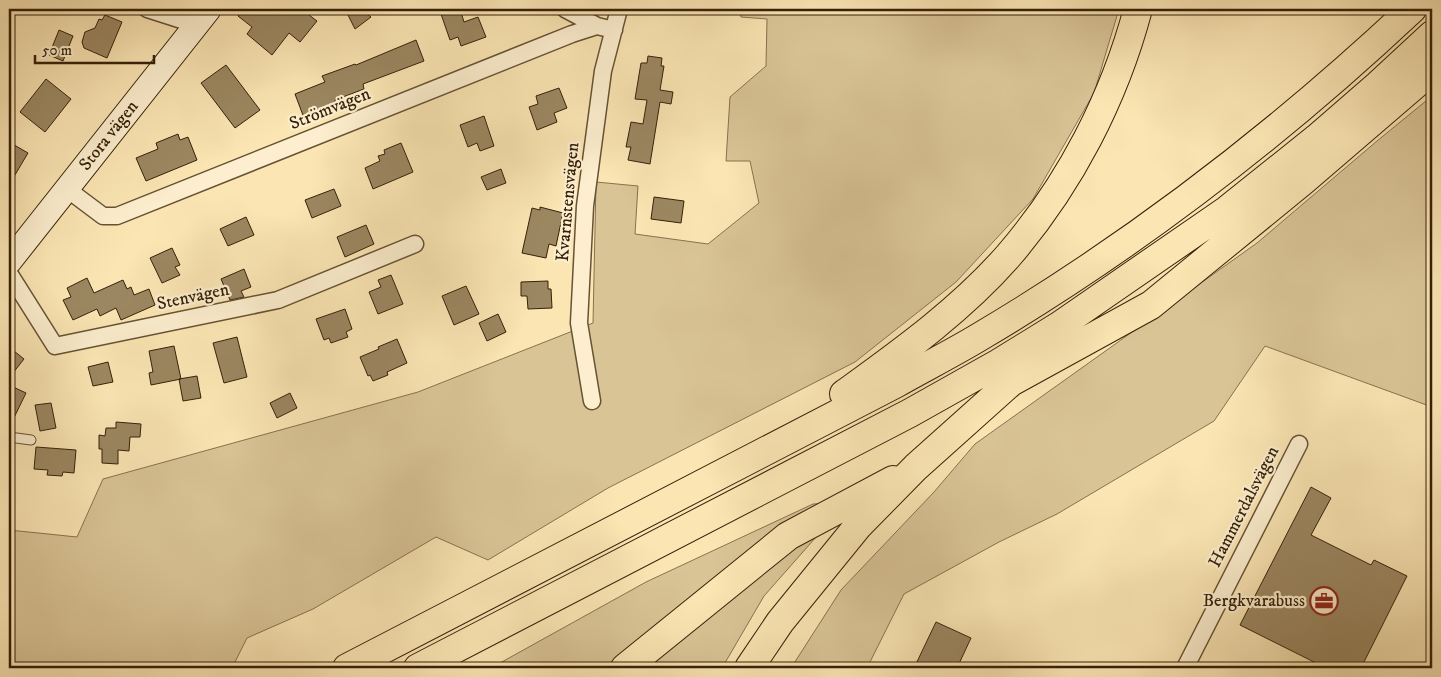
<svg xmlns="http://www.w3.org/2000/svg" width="1441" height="677" font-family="'IM FELL DW Pica',serif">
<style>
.green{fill:#d9c496;stroke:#877250}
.building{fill:#9b8761;stroke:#352109}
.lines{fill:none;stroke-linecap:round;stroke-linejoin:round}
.lane-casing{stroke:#665234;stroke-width:11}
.street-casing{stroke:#665234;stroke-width:19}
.secondary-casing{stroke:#352109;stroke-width:26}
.highway-casing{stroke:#352109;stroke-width:30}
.lane{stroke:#fceece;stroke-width:9}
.street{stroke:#fceece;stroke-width:16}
.secondary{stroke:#fceece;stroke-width:24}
.highway{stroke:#fae5b3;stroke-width:28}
.labels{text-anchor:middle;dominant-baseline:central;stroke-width:4.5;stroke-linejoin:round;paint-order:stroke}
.street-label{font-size:18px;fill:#352109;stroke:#fceece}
.poi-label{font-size:18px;fill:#352109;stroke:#fceece;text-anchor:end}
</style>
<rect width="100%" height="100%" fill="#fae5b3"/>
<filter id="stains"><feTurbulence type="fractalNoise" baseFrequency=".004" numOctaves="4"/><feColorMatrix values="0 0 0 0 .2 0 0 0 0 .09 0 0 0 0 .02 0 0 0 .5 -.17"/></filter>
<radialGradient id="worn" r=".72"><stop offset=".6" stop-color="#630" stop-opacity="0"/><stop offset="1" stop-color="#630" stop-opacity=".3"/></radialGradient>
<path class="green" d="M738,9H1119L1094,93L1033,199L956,282L855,362L608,488L488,560L436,537L313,609L247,638L232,668H52L50,665L15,667L9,662V530L77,537L103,479L418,392L593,323L596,182L638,186L635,234L708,244L759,203L750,161H726L730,97L766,66L767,19L741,17Z
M1432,96V407L1265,346L1214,421L1057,514L999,542L904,594L867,668H791L841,590L934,492L975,444L1257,243L1377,141Z
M847,502L764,596L722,668H491L646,582L813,504Z"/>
<path class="building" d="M244,9H301L317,21L300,42L289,33L272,55L247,34L252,27L238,16Z
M345,9H362L371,17L355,29Z
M456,9H460L464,22L478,17L486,37L461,46L458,37L450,40L441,14Z
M105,15L122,22L107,58L84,48L82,42L85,32L95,28L99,19L102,20Z
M59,30L73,36L63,61L49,55Z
M416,40L424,61L363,84L364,89L335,100L336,106L304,118L295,94L325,82L322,76L355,64L356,65Z
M648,56L662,58L661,66H664L660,90L673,92L671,104L660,102L650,164L628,160L631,147H626L631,122L643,124L647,100L635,99L641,63H647Z
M226,65L260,110L235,128L201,83Z
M46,79L71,99L45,132L20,112Z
M559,88L567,108L554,113L557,122L537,130L529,107L538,104L536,96Z
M484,116L494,146L480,151L477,143L468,147L460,125Z
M178,134L180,140L188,137L197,160L146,181L136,158L158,149L156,143Z
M9,142L28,153L9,185Z
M401,143L413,172L373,189L365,168L380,161L378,156L385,154L384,150Z
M501,169L506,183L487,190L481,177Z
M334,189L341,206L312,218L305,200Z
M654,197L684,201L681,223L651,219Z
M540,207L563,213L556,246L549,244L546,258L522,253L532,208L540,210Z
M246,217L254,235L228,246L220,229Z
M366,225L374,244L345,257L337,237Z
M172,248L180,265L175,267L180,275L162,283L150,258Z
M244,269L251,287L241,291L244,297L230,300L221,279Z
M391,275L403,304L378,314L369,292L381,287L378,280Z
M87,278L94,293L123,280L127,289L131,287L134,295L149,289L155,305L121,320L116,308L100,316L97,309L73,320L63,300L71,297L67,288Z
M548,281V289H551L552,308L528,309L527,296H521V282Z
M466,286L479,314L454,325L442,296Z
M345,309L352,329L346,332L348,337L331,343L329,338L324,340L316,319Z
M498,314L506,332L487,341L479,323Z
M237,337L247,377L224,383L213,343Z
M397,339L407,363L387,372L388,375L373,381L370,375L368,376L360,357L379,349L378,347Z
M174,346L181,379L151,385L149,373L153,372L149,351Z
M9,347L24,359L9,378Z
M108,362L113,382L93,386L88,367Z
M197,376L201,398L183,401L179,379Z
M9,385L26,393L9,428Z
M290,393L297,408L277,418L270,403Z
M51,403L56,428L40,431L35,405Z
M116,422L141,424L140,437H130L129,451L118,450V464L102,463V449H99V435L105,436L106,428H116Z
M36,447L76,450L74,473L63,472L62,476L47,475L48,470L34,469Z
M1311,487L1331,498L1311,535L1371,565L1374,560L1407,576L1361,668H1326L1240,625Z
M936,622L971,638L957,668H914Z"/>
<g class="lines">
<defs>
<path id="lane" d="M9,437L31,440"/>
<path id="street" d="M147,9L197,25
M565,9L597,26
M67,189L103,216H117L572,34L597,26L614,30
M9,273L55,346L278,300L415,244
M592,401L579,323L585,206L603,71L619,9
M1185,668L1299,444"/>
<g id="secondary">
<path id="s1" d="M9,262L209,9"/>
</g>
<path id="highway" d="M844,394C902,352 962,309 1009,255C1070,184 1114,99 1138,9
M347,668L895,384C923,368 953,353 981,336C1136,244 1281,132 1412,9
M418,668L910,413L999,363L1059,326L1227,210L1317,138L1378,85L1432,35
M625,668L788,536L893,480
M749,668L780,622L858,526L916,467L1011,382L1151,305L1303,181L1432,70"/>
</defs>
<use href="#lane" class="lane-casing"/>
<use href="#street" class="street-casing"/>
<use href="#secondary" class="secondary-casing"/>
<use href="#highway" class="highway-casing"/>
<use href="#lane" class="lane"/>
<use href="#street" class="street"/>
<use href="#secondary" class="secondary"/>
<use href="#highway" class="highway"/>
</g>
<defs>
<symbol id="office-ring" viewBox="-11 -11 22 22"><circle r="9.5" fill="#fceece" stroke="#8f2418" stroke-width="1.5"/><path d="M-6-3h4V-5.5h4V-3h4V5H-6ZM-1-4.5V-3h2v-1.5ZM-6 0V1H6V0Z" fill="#8f2418"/></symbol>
</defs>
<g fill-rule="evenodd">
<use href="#office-ring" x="1308" y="585" width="32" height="32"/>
</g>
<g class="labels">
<g class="street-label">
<text transform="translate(330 109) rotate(-22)">Strömvägen</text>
<text stroke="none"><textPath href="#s1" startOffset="161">Stora vägen</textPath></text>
<text transform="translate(568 202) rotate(-85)">Kvarnstensvägen</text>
<text transform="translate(193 297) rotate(-12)">Stenvägen</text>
<text transform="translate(1244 507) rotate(-63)">Hammerdalsvägen</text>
</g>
<g class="poi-label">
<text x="1305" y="601">Bergkvarabuss</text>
</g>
</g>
<rect width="1441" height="677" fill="none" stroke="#fae5b3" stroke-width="30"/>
<rect x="10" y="10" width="1421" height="657" fill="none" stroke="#352109" stroke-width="2.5"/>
<rect x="15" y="15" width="1411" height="647" fill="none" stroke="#352109"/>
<path d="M35 55v8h119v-8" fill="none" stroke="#352109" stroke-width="2.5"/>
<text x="42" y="55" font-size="15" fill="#352109" stroke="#fceece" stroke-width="4" paint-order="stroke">50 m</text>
<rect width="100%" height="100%" filter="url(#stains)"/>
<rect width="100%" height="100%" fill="url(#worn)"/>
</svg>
